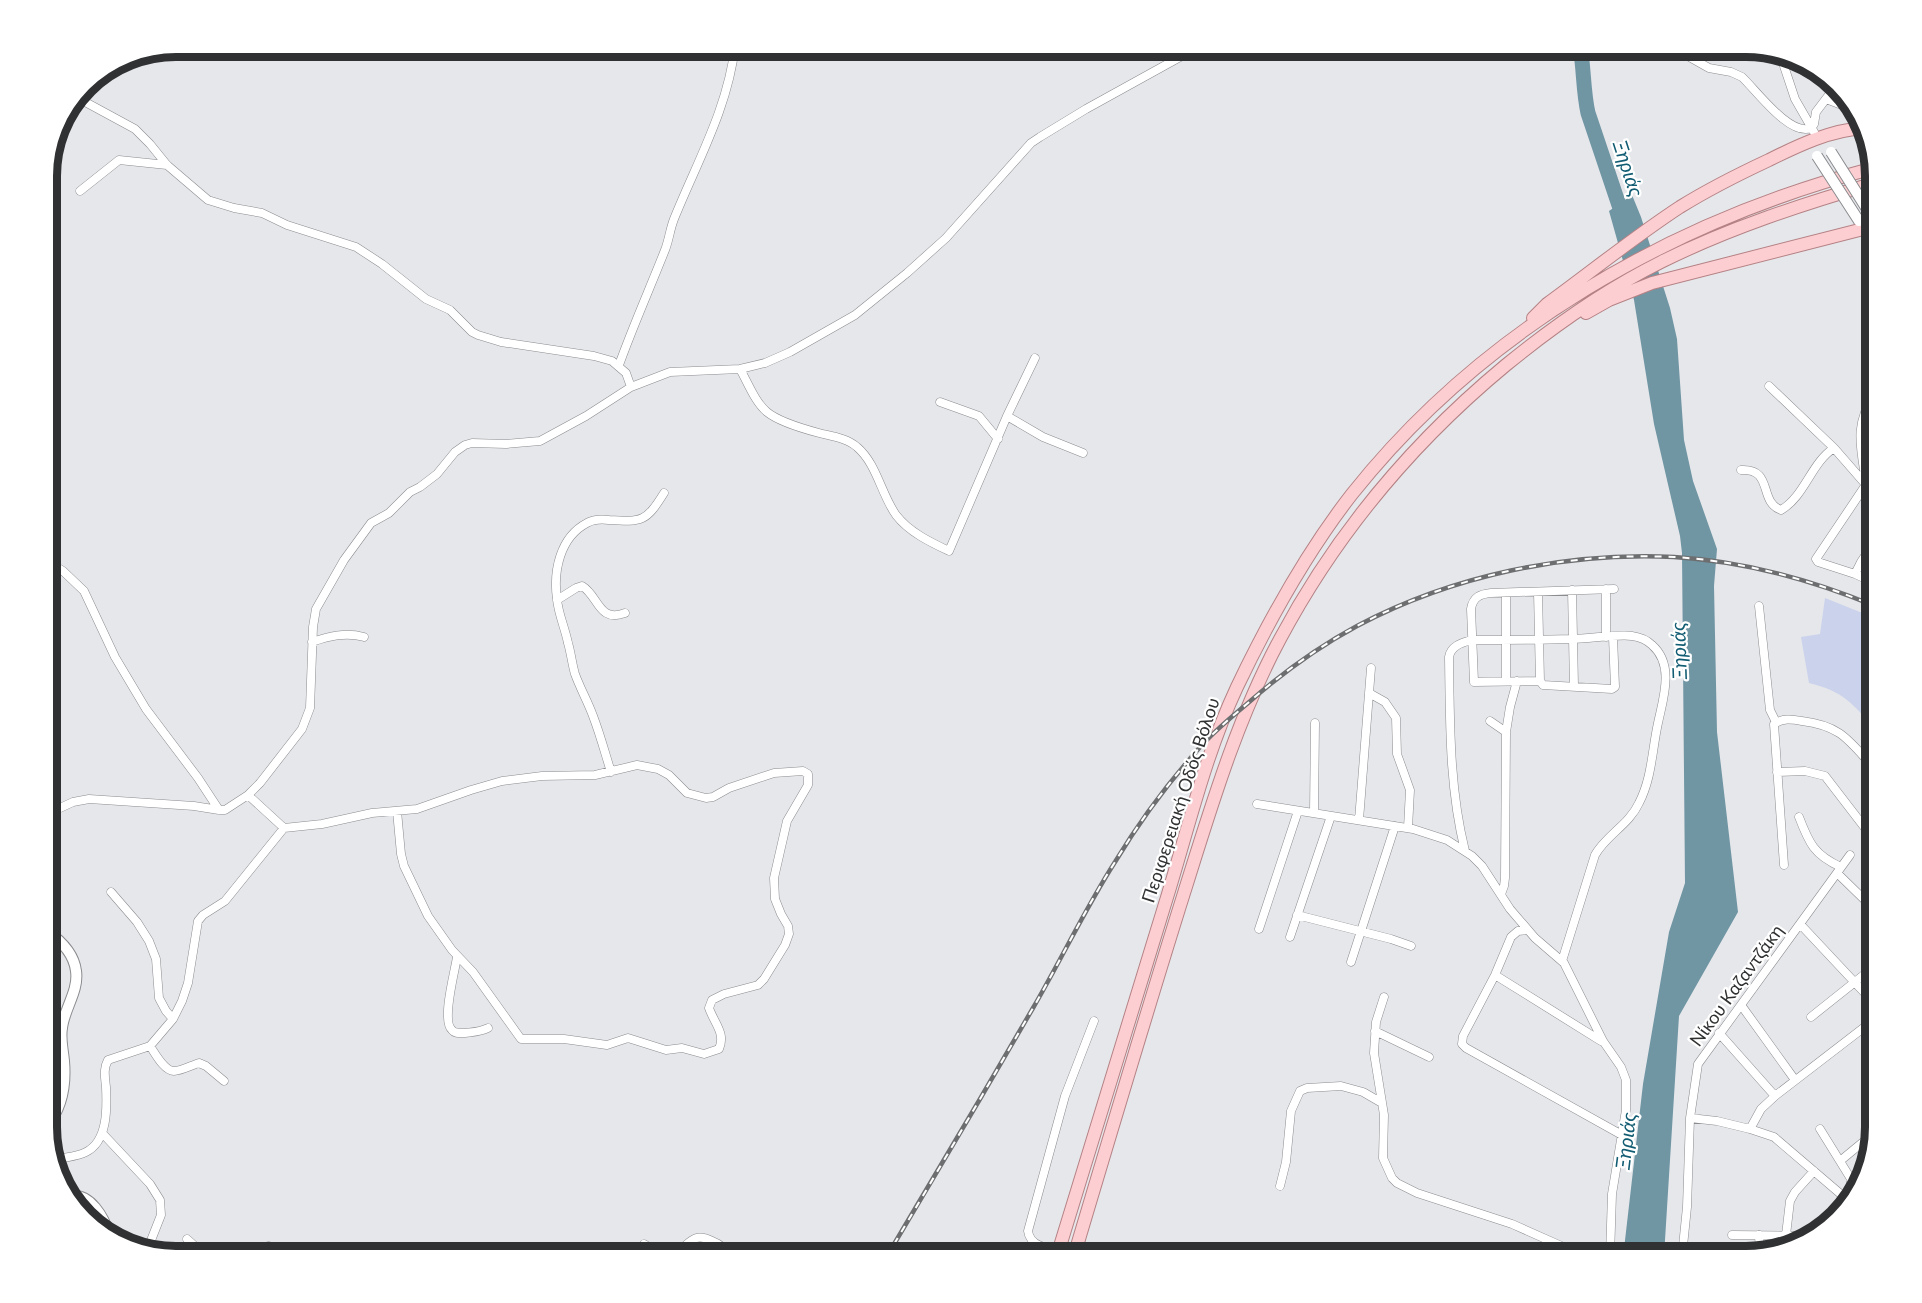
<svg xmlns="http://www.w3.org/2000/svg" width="1922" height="1303" font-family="Lato,sans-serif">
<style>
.green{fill:#cbd2ec}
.water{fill:#7096a4}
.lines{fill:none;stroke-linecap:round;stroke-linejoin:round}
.river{stroke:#7096a4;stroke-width:15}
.minor-casing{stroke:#8b8c8f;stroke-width:9}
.secondary-casing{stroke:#8b8c8f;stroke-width:12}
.primary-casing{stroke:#b48285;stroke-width:14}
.minor{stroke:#fff;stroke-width:8}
.secondary{stroke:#fff;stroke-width:10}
.primary{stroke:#fdced1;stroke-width:12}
.rail-casing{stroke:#6d6e70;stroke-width:4.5}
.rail{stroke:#fff;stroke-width:2;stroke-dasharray:7;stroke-linecap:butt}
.secondary-bridge-casing{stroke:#8b8c8f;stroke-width:12;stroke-linecap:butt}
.secondary-bridge{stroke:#fff;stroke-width:10}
.labels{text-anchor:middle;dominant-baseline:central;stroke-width:4.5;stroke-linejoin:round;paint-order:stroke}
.street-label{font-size:18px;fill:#303132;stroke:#fff}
.water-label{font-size:20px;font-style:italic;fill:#115c72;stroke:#fff}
.rim{fill:none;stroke:#303132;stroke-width:8}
</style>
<rect width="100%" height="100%" fill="#e6e7eb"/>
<path class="green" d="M1825,598L1875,618V728C1851,703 1845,692 1809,683L1801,637L1820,634Z"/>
<path class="water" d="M1632,195L1641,217L1670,308L1677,339L1684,440L1693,481L1717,549L1714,586L1717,732L1738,912L1679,1016L1664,1256H1624V1249L1643,1084L1669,932L1685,883L1682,553L1680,536L1654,424L1634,300L1609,211Z"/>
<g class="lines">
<path class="river" d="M1580,46C1584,68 1583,91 1588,113L1625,223"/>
<defs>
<path id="minor" d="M1670,46L1709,68L1731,72L1742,77C1756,90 1790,137 1811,128
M1781,57L1795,99L1814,132
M76,97L135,129L150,144L167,165L208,200L234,208L262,213L287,225L356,247L382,264L426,299L450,310L472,332L478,335L501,342L594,356L612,361L626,373L631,387
M1826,99L1855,110
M1811,128L1814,124L1816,112L1835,87
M80,191L119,160L167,165
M619,365C633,326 650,288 665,250C669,240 670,229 674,219C697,162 728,108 735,46
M740,369C748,383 755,402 767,412C779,422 804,429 819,433C831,436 847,438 857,447C877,464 881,494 896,515C909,532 930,542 949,551L1007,416L1035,358
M1769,386L1834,448L1875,495
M940,402L979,416L998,439
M1007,416L1043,437L1083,453
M1741,470C1774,468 1758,502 1781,510C1805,496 1811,463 1834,448
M1875,474L1867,483L1816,559L1818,562L1855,574L1875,583
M1866,482C1860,444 1854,426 1875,392
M47,561L63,571L84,591L115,657L146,709L198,778L219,810
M1855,574L1861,562L1875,541
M1606,589V637
M1572,590L1574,686
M1538,592L1540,681
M1506,593V681
M557,600L576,588L582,586C599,596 598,623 625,613
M1759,606L1770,710L1776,722
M1613,637L1615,687L1612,689L1543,685L1540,681L1474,682L1471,609C1473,597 1480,594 1491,593L1614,589
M312,642C329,636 346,632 364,637
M1369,693L1385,702L1396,718L1397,754L1410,790L1408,828
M1490,721L1506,732
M611,772C605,753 600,734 593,716C588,702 580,688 575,674C572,664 571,653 568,643C565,628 558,613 557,599C553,571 560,537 587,523C594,519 601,519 609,520C642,522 646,522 664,493
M1777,772L1805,771L1825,776L1875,841
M248,795L284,828
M1257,804L1413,829L1447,840L1472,856L1482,866L1510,909L1535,938L1564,963L1603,1041L1621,1067L1626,1080V1110L1612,1194L1610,1256
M1314,813L1315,723
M47,814L73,802L89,799L194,806L219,810H225L248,795L260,783L302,729L310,708L313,627L316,609L344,560L371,523L389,513L410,492L420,487L437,474L455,452L465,445L472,443L506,444L540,441L586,416L631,387L670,372L740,369L765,363L790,352L855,315L907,273L946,238L1031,143L1040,137L1086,109L1200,46
M1799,817C1809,843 1814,855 1841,867
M1359,820L1371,668
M1465,851C1449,787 1450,722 1449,657C1451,646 1461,643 1471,640C1505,640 1539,640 1572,639C1589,639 1616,634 1632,636C1639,637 1647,640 1652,645C1675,665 1663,699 1658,723C1652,750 1652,778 1639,803C1629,825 1606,835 1595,855L1562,961
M1784,865L1774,724C1783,718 1791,719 1802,721C1842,726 1849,741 1875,769
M1837,873L1875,910
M111,892L137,922L149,941L156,959L159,998L166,1011L173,1019
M1501,894L1504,886L1505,878L1506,732L1510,707L1517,681
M1297,915L1391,939L1411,946
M1800,924L1875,1004
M1259,929L1298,811
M1528,930L1518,931L1511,937L1495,975L1463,1036L1462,1044L1466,1048L1622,1135
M1290,937L1331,816
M457,957C455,971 441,1021 452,1030C455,1034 460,1033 465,1033C473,1032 480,1032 488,1028
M1351,962L1395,826
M1495,975L1601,1041
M1384,997L1376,1022L1374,1053L1384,1115L1383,1158L1392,1178L1397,1183L1417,1193L1512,1224L1566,1248L1593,1250L1610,1249
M1741,1005L1795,1080
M1811,1017L1875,966
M1375,1031L1429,1057
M1719,1033L1775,1096
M150,1046C155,1053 164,1071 174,1071C181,1071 192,1065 199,1063L206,1066L224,1081
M1690,1118L1717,1121L1750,1129L1774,1137L1850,1202
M1750,1129L1761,1109L1775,1096L1875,1019
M1820,1129L1851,1179V1186L1846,1198
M103,1134L150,1184L160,1200L161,1215L148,1248
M54,1160C65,1157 76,1157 86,1152C108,1141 107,1108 106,1087C105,1077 103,1069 108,1060L150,1046L173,1019L182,1001L188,983L198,921L203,915L225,901L284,828L322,824L372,813L417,809L471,790L502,781L542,776L595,775L637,765L658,769L669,775L687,793L706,798L713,797L729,788L774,773L803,771L808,774V785L787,821L774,878L775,899L781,914L788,926L789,934L785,945L764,979L758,985L724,994L712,1000L709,1008C714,1023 726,1033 719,1049L704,1054L682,1048L666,1050L628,1038L607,1045L564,1039H521L473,972L452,950L428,916L404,866L401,854L397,811
M1840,1161L1874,1133
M1280,1186L1286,1162L1291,1111L1300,1091L1307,1088L1341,1086L1363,1092L1382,1103
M1732,1235L1812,1236
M1759,1235L1760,1253
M1786,1235L1790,1201L1795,1192L1814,1171
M187,1239L205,1255H222L226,1256
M644,1244C651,1248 658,1255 666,1255C687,1256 687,1228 712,1241C720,1244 726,1249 730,1256
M1059,1250C1046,1248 1030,1246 1028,1231L1065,1096L1094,1021
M259,1256L262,1249L268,1246L311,1256
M1682,1256L1687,1207L1690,1118L1698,1064L1850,855"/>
<path id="secondary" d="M1861,224L1875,246
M47,931C60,940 74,954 76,971C79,991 64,1009 62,1028C60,1039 63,1050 64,1061C66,1084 62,1108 47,1126
M68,1196C91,1192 104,1218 110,1236"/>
<path id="primary" d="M1586,313L1609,300L1652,283L1875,226
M1533,318L1547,304C1591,272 1634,237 1680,207C1709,189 1739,174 1769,160C1799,145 1831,130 1864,128
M1057,1256C1093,1136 1131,1015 1168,894C1189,825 1206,753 1237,687C1269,620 1306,553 1352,494C1483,329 1672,221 1874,168
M1074,1256C1110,1135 1146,1014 1184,893C1211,807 1237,719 1280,639C1337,532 1413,442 1506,365C1555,325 1605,290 1661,262C1729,228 1803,204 1875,183"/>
</defs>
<use href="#minor" class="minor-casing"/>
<use href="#secondary" class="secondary-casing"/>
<use href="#primary" class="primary-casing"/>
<use href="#minor" class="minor"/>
<use href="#secondary" class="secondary"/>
<use href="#primary" class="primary"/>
<defs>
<path id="rail" d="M887,1256C936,1174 985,1091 1033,1008C1061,960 1085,909 1115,862C1138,824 1165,787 1194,754C1210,735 1229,719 1248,703C1281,674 1318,647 1357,626C1453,575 1566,552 1674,557C1743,561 1812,580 1875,606"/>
</defs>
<use href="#rail" class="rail-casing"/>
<use href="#rail" class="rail"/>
<defs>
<path id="secondary-bridge" d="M1831,152L1872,217
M1817,156L1859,221"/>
</defs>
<use href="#secondary-bridge" class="secondary-bridge-casing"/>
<use href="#secondary-bridge" class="secondary-bridge"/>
</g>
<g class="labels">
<g class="street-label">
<text transform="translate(1180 800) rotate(-72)">Περιφερειακή Οδός Βόλου</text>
<text transform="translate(1736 985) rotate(-54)">Νίκου Καζαντζάκη</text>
</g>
<g class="water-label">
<text transform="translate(1629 168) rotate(72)">Ξηριάς</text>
<text transform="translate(1678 651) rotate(-92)">Ξηριάς</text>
<text transform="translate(1625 1141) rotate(-83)">Ξηριάς</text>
</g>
</g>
<path d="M0 0H1922V1303H0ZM176 57H1746A119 119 0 0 1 1865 176V1127A119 119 0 0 1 1746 1246H176A119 119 0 0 1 57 1127V176A119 119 0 0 1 176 57Z" fill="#fff" fill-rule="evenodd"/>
<path class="rim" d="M176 57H1746A119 119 0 0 1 1865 176V1127A119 119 0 0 1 1746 1246H176A119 119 0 0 1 57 1127V176A119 119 0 0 1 176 57Z"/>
</svg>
